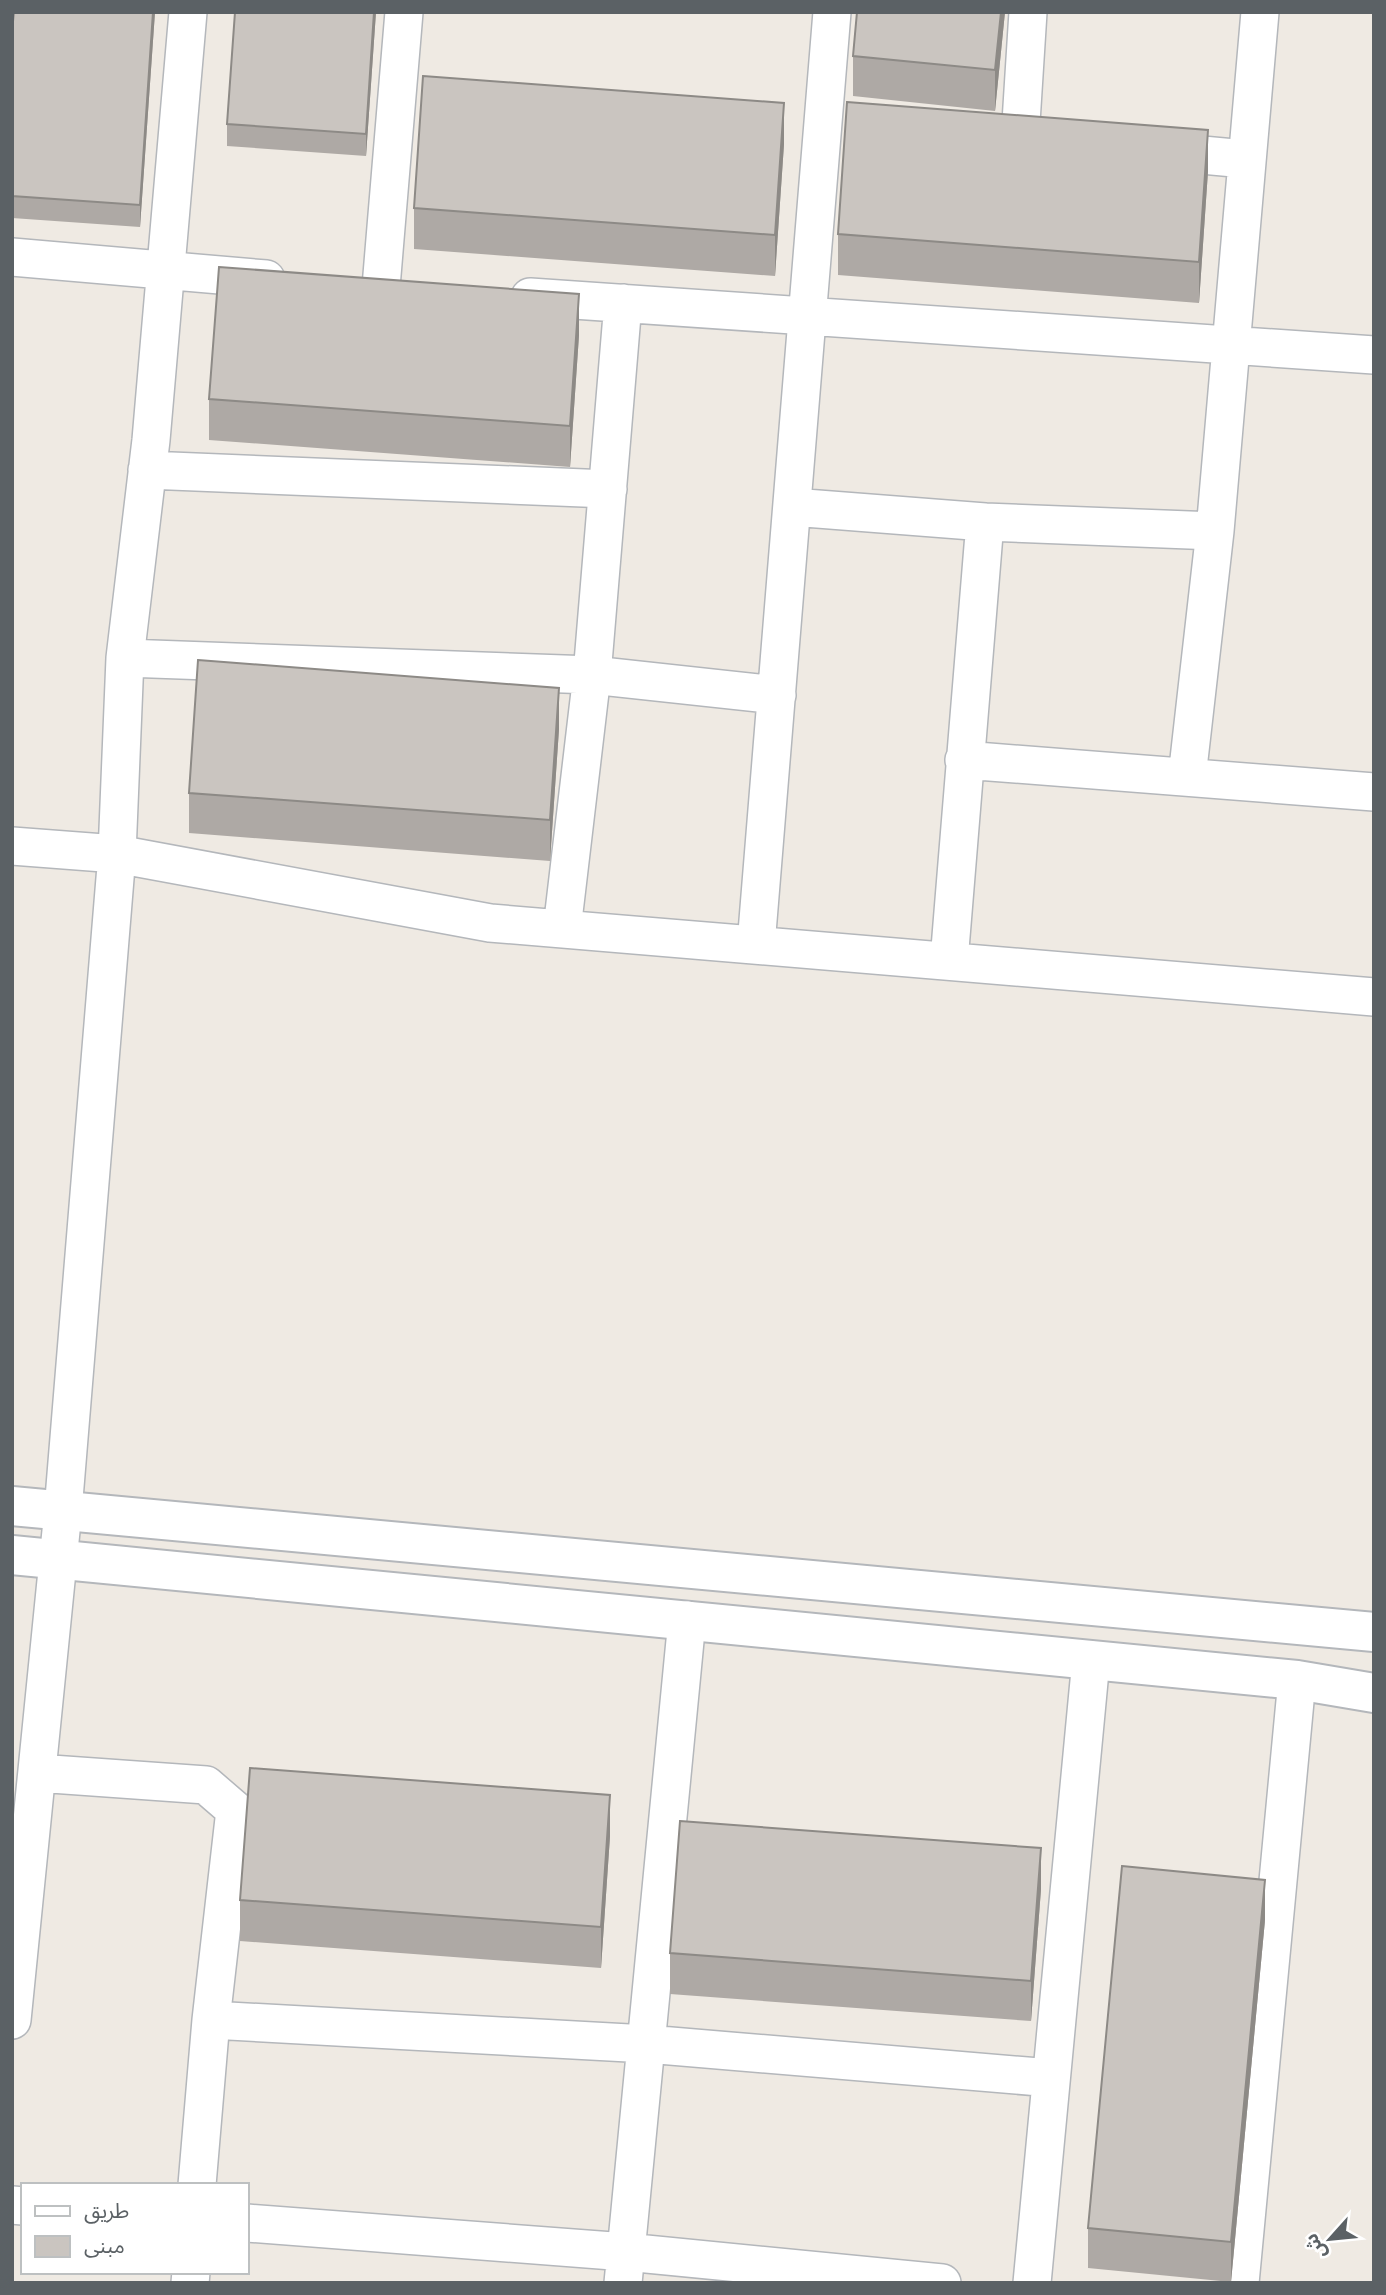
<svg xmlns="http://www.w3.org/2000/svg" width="1386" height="2295" font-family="'Work Sans','Noto Sans Arabic',sans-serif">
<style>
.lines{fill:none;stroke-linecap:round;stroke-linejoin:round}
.minor-casing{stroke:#b4b7bb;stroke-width:40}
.tertiary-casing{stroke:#b4b7bb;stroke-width:42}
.minor{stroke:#fff;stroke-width:37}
.tertiary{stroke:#fff;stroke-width:38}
.wall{fill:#aea9a5}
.shaded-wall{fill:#8d8a86}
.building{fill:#cac5c0;stroke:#8d8a86;stroke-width:2}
</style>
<rect width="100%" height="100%" fill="#efeae3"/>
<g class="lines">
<defs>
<path id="minor" d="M1020,138L1028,12
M1159,151L1245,159
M12,257L266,279
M381,287L404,12
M530,297L1374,355
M147,470L608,489
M792,507L985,522L1215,531
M125,658L592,675L777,695
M964,760L1374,792
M1187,777L1215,531L1260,12
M12,846L117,854L490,923L1374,997
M562,929L592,675L623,303
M756,945L832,12
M949,961L985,522
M37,1773L206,1785L235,1810L211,2020L197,2185
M12,2020L63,1511L117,854L125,658L151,440L188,12
M211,2020L647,2044L1051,2078
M12,2205L23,2206
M247,2223L626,2252L942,2283
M190,2283L191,2272
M623,2283L687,1620
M1032,2283L1091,1660
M1240,2283L1297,1680"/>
<path id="tertiary" d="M12,1506L1374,1632
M12,1555L1297,1680L1374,1693"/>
</defs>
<use href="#minor" class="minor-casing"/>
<use href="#tertiary" class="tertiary-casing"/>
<use href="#minor" class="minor"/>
<use href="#tertiary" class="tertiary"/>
</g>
<path class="wall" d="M14,12H155L140,227L12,218V31Z
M376,12L366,156L227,146V124Z
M1005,12L995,111L853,96V56Z
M784,144L775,276L414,249V208Z
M1208,171L1199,303L838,275V234Z
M579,335L570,467L209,440V399Z
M559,729L550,861L189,833V793Z
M610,1836L601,1968L240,1941V1900Z
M1041,1889L1031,2021L670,1994V1953Z
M1265,1920L1231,2282L1088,2268V2228Z"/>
<path class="shaded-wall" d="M153,12H155L140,227V205Z
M374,12H376L366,156V134Z
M1001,12H1005L995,111V70Z
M784,103V144L775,276V235Z
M1208,130V171L1199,303V262Z
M579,294V335L570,467V426Z
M559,688V729L550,861V820Z
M610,1795V1836L601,1968V1927Z
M1041,1848V1889L1031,2021V1981Z
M1265,1880V1920L1231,2282V2242Z"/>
<path class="building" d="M14,12H153L140,205L12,196V31Z
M235,12H374L366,134L227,124Z
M857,12H1001L995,70L853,56Z
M423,76L784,103L775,235L414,208Z
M847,102L1208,130L1199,262L838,234Z
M219,267L579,294L570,426L209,399Z
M198,660L559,688L550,820L189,793Z
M250,1768L610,1795L601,1927L240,1900Z
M680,1821L1041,1848L1031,1981L670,1953Z
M1122,1866L1265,1880L1231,2242L1088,2228Z"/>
<rect width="1386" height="2295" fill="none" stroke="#5b6165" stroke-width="28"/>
<rect x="21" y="2183" width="228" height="91" fill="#ffffff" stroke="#bdc0c1" stroke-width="2"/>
<rect x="35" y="2206" width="35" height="10" fill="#ffffff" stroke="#bdc0c1" stroke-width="2"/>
<text x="84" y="2218" font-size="21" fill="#5b6165">طريق</text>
<rect x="35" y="2236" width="35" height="21" fill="#cac5c0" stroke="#bdc0c1" stroke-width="2"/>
<text x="84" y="2253" font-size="21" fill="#5b6165">مبنى</text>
<g transform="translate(1330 2239) rotate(243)" stroke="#ffffff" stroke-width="5" paint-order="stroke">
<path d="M0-5L12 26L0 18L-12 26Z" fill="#5b6165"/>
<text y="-10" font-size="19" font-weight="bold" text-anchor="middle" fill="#5b6165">ش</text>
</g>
</svg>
